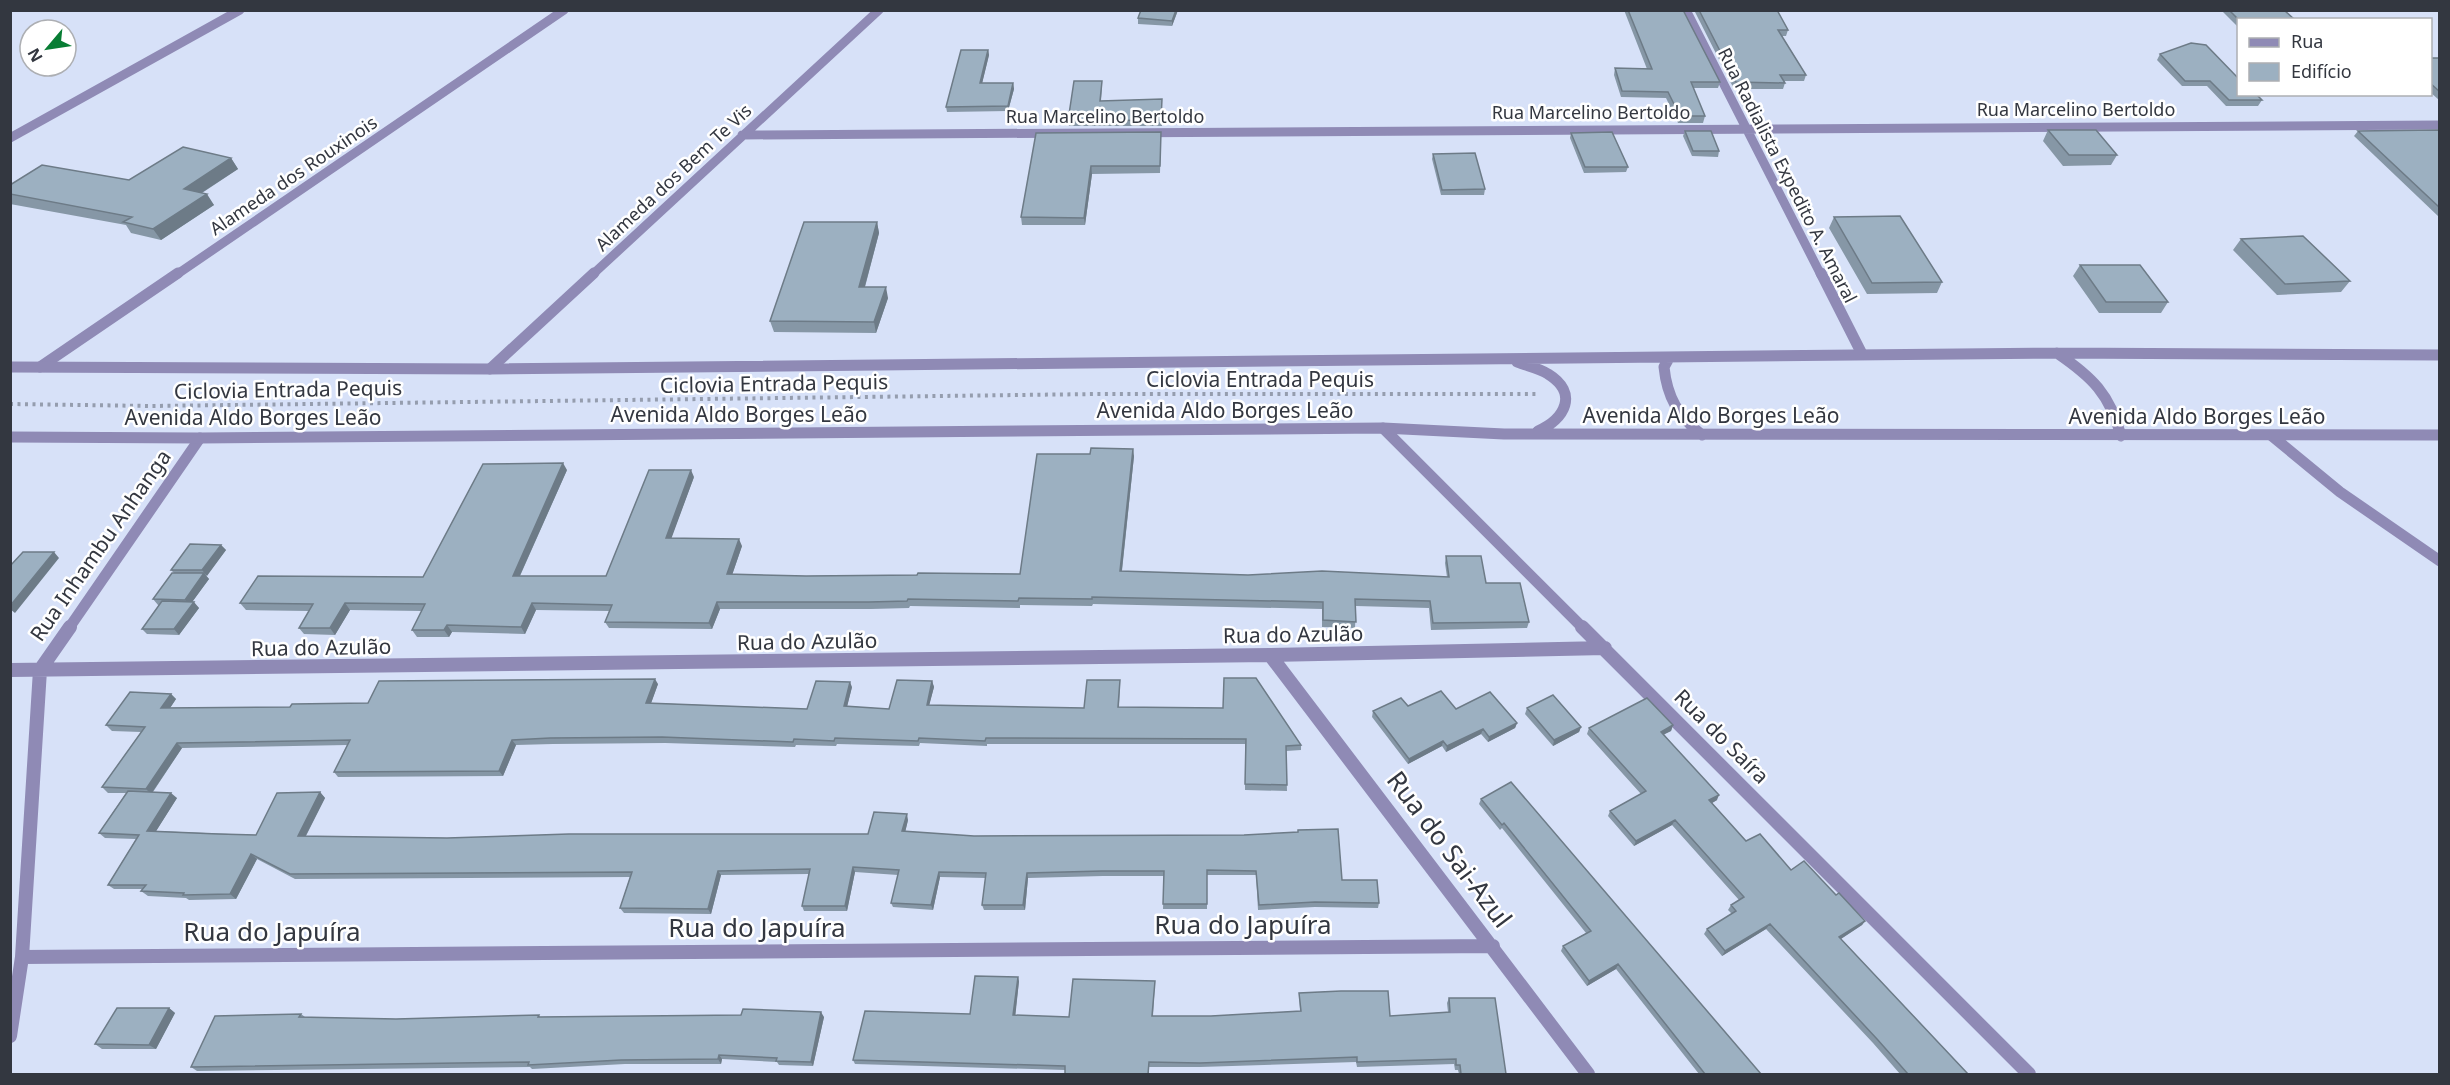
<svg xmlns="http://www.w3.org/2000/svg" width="2450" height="1085" font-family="'Noto Sans',sans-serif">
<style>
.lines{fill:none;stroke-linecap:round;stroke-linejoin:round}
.path{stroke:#959dae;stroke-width:4;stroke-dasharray:3 4.5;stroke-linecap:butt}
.minor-far2{stroke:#8f8ab5;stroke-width:9}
.minor-far1{stroke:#8f8ab5;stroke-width:11}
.minor{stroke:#8f8ab5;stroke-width:14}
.tertiary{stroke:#8f8ab5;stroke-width:11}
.wall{fill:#8697a6}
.shaded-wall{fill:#6d7b87}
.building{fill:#9cb0c1;stroke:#6d7b87;stroke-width:1.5}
.labels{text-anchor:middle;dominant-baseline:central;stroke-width:5;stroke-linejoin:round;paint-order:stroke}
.far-street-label{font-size:18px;fill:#333740;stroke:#fff}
.street-label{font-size:21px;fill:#333740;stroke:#fff}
.near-street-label{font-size:26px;fill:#333740;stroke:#fff}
</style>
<rect width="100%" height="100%" fill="#d7e1f8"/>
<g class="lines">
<path class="path" d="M10,404L152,406L1097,394H1537"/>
<path class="minor-far2" d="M1686,10L1821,275
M742,135L2440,125
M10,138L240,10
M176,275L564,10
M592,275L879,10"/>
<path class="minor-far1" d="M1821,273L1862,354
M40,367L178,273
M490,369L594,273
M1383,428L1583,628
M2272,436L2340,492L2440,561
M69,628L200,438"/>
<path class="minor" d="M1582,627L2029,1074
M1270,655L1588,1074
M10,670L1270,655L1605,648
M22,957L1493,946
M10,1036L22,957L40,670L70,627"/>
<path class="tertiary" d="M2057,353C2092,377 2110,394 2121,436
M1669,358L1664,367C1667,397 1678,416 1702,435
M1517,362C1527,366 1539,368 1548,374C1579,393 1565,419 1538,431
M10,367L490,369L2057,353L2440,355
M10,437L200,438L1383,428L1504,434L2440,435"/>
</g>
<path class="wall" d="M1141,10H1178L1172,26L1138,24V18Z
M1624,10H1683L1720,82L1718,88H1693L1705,116L1703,123H1678L1666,98L1621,97L1614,75L1615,68L1647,69Z
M1694,10H1777L1788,30L1786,36H1782L1806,75L1804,81H1784L1785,83L1783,89H1734Z
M2221,10H2284L2295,20H2238V27Z
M988,50L989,55L982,83H1013L1014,89L1008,111L947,112L946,107Z
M2160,54L2262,100L2258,106H2226L2207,86H2182L2157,60Z
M2430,58H2439V100L2430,92Z
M1102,87L1101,101L1162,99V126H1069L1068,121Z
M2048,130L2117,155L2111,165L2063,166L2043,141Z
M2439,130V217L2354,136L2358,131Z
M1685,131L1719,151L1718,157L1692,156L1683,136Z
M1161,132L1160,173L1092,174L1085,225H1022L1021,217L1036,133Z
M1571,133L1628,167L1626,172L1584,173L1570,138Z
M1433,154L1485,189L1484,195H1441L1432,159Z
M231,158L238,169L202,193L214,205L161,240L131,233L126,225L10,204V185L129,180Z
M1834,217L1942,282L1937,293L1867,294L1829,228Z
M877,222L879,233L865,287L888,298L876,333L774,332L770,321Z
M2241,239L2350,281L2341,292L2277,295L2233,250Z
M2080,265L2168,302L2161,313H2099L2073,276Z
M1134,456L1122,571L1248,575L1447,577L1445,563L1446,556L1486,583L1529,622L1527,628L1431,630L1429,608L1356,606L1355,628L1322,627V609L1093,604L1092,606L1020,605V608L910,606L909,608L871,609H720L712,629L609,628L605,622L609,611L536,610L525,634L452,632L449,637H417L412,630L422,611L350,610L335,635L304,634L299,628L309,611L246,610L240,603L423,577L567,470L520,576H606L694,477L671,538L742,546L732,575L806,576L1020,574Z
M221,545L226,550L206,576L209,579L192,602L199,608L179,635L147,634L142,629L160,605H158L153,599L174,573L171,570Z
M932,681L934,687L929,705L1084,708L1120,686L1119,707L1301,745V750L1286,751L1287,791L1245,790V744H987V746L920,743L919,746L837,744L836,746L796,745L795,747L665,743L553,744L516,745L503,776L338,777L334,772L347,745L182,748L153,792L177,798L156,831L256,835L320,792L325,798L306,836L447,838L868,834L908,820L905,832L1342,880L1379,903L1378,908L1315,907L1258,910L1256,875H1207V909H1163L1164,876H1103L1028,878L1025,910H984L982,905L986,878L940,877L933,910L893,907L891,903L898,875L855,872L847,911H804L802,906L809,874L721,875L711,914L624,913L620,908L630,877L295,879L257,859L236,899L189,900L186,898L148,896L141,891L142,889H114L108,885L136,839L105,838L99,833L126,793H108L102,787L141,732L112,731L106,725L171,694L176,699L170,708L290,707L368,703L658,684L651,703L807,709L852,687L847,706L889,709Z
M1408,706L1456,709L1517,723L1515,728L1488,742L1481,734L1446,752L1442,746L1408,764L1372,717L1373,711Z
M1527,708L1581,727L1579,732L1553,746L1525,714Z
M1673,725L1671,731L1664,734L1717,800L1712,803L1746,841L1791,870L1836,895L1865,921L1862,925L1841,939L1968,1074H1900L1873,1043L1766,929L1722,956L1704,934L1707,929L1732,914L1728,910L1731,905L1739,900L1672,825L1634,846L1608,816L1610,811L1641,794L1587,734L1589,728Z
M1481,799L1761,1074H1699L1616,969L1587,986L1561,951L1563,946L1586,933L1502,828L1500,830L1479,804Z
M1019,981L1015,1015L1069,1017L1155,981L1153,1016H1211L1300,1011L1299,993L1390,1016L1448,1012L1447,1003L1449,998L1506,1074H1459L1458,1070H1455L1454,1064L1357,1067L1356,1062L1200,1067H1149V1074H1065V1070L855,1064L853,1060L970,1014Z
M169,1008L175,1013L156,1049H102L95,1044Z
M301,1014L305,1017L396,1019L539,1015L540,1017H824L813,1066L779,1065L777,1062L722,1059L721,1064H625L532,1069L530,1067L197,1071L191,1067Z"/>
<path class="shaded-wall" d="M1176,10H1178L1172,26V21Z
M988,50L989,55L981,88L980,83Z
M1013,83L1014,89L1008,111V106Z
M231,158L238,169L192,199L184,189Z
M1091,166L1092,174L1085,225L1084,218Z
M207,194L214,205L161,240L153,229Z
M877,222L879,233L862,297L859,287Z
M886,287L888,298L876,333L874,322Z
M1133,449L1134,456L1121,578L1120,571Z
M563,463L567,470L517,582L513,576Z
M691,470L694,477L669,545L666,538Z
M739,539L742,546L730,581L727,574Z
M221,545L226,550L207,576L202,570Z
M54,552L59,558L15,613L10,609V606Z
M204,573L209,579L190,605L185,600Z
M194,602L199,608L179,635L174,629Z
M717,602L720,609L712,629L709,623Z
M345,603L350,610L335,635L330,628Z
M532,603L536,610L525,634L521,627Z
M447,625L452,632L449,637L444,630Z
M655,679L658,684L649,709L646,703Z
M932,681L934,687L928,710L927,705Z
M850,682L852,687L846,711L844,706Z
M171,694L176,699L166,714L161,708Z
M1517,723L1515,728L1488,742L1489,737Z
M1673,725L1671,731L1659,737L1661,732Z
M1581,727L1579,732L1553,746L1554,740Z
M1483,729L1481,734L1446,752L1447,746Z
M512,740L516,745L503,776L499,771Z
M1443,741L1442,746L1408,764L1409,759Z
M177,743L182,748L151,794L146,789Z
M320,792L325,798L303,841L298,836Z
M171,793L177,798L153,836L147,831Z
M1719,795L1717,800L1707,806L1709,800Z
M907,814L908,820L904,837L902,831Z
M1675,820L1672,825L1634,846L1636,841Z
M251,854L257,859L236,899L230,894Z
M853,867L855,872L847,911L845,906Z
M718,871L721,875L711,914L708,909Z
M939,872L940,877L933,910L931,905Z
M1027,873L1028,878L1025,910L1023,905Z
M1865,921L1862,925L1836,942L1839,937Z
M1770,924L1766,929L1722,956L1725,951Z
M1618,964L1616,969L1587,986L1589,981Z
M1018,977L1019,981L1015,1019L1013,1015Z
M169,1008L175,1013L156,1049L149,1045Z
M821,1012L824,1017L813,1066L811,1062Z
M719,1055L722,1059L721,1064L718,1059Z"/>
<path class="building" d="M1141,10H1176L1172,21L1138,18Z
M1628,10H1683L1720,82H1691L1705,116H1680L1668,92L1622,91L1615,68L1652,69Z
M1699,10H1777L1788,30H1778L1806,75H1780L1785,83L1736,82Z
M2229,10H2284L2295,20H2239Z
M2191,43L2206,45L2238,78V94H2256L2262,100H2229L2210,81H2185L2160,54Z
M961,50H988L980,83H1013L1008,106L946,107Z
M2430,58H2439V91L2430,83Z
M1074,81H1102L1100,101L1162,99L1161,120L1068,121Z
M2048,130H2096L2117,155H2069Z
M2439,130V207L2358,131Z
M1685,131H1711L1719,151H1693Z
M1161,132L1160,166H1091L1084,218L1021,217L1036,133Z
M1612,132L1628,167H1585L1571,133Z
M183,147L231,158L184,189L207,194L153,229L123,222L132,217L10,194V185L42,165L129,180Z
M1475,153L1485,189L1442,190L1433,154Z
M1900,216L1942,282L1872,283L1834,217Z
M804,222H877L859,287H886L874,322L770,321Z
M2303,236L2350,281L2285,284L2241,239Z
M2080,265H2140L2168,302H2106Z
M1091,448L1133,449L1120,571L1248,575L1322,571L1449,577L1446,556H1481L1486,583H1520L1529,622L1433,623L1430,601L1355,599L1356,622L1323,620V602L1092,597V599L1019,598L1018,601L908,599L907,601L869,602H717L709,623L605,622L612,605L532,603L521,627L447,625L444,630H412L425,604L345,603L330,628H299L313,604L240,603L258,576L423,577L483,464L563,463L513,576H606L649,470H691L666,538L739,539L727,574L806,576L917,575L918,573L1020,574L1037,454H1090Z
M190,544L221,545L202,570H171Z
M23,552H54L10,606V566Z
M172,573H204L185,600L153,599Z
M162,601L194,602L174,629H142Z
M1224,678H1256L1301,745L1286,746L1287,785L1245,784L1246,739L986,738L985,741L919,738L918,741L835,738L834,741L794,739L793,742L662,737L550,738L512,740L499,771L334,772L350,740L177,743L146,789L102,787L145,727L106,725L130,692L171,694L161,708L290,707L292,704L368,703L379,681L655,679L646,703L807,709L816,681L850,682L844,706L889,709L897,680L932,681L927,705L1084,708L1087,680H1120L1118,707L1223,708Z
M1441,691L1456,709L1490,692L1517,723L1489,737L1483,729L1447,746L1443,741L1409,759L1373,711L1401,698L1408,706Z
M1553,695L1581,727L1554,740L1527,708Z
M1647,698L1673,725L1661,732L1719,795L1709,800L1746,841L1760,834L1791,870L1804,861L1836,895L1839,893L1865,921L1839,937L1968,1074H1908L1877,1039L1770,924L1725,951L1707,929L1736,911L1731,905L1744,897L1675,820L1636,841L1610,811L1646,791L1589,728Z
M1511,782L1761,1074H1705L1618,964L1589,981L1563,946L1591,931L1504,823L1502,825L1481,799Z
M128,791L171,793L147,831L218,834L256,835L277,793L320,792L298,836L447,838L569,834H868L874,812L907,814L902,831L974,836L1244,835L1298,832V830L1338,829L1342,880H1377L1379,903L1315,902L1259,905L1256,871L1207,870V904H1163L1164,871H1102L1027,873L1023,905H982L986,873L939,872L931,905L891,903L899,870L853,867L845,906H802L810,869L718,871L708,909L620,908L632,872L290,874L251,854L230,894L183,895L184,893L141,891L146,885H108L139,835L99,833Z
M975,976L1018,977L1013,1015L1069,1017L1073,979L1155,981L1152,1016H1211L1301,1011L1299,993L1341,991H1388L1390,1016L1450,1012L1449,998H1495L1506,1074H1461L1460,1065H1456V1059L1357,1062V1057L1200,1063L1149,1062L1148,1074H1065V1066L853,1060L865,1011L970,1014Z
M117,1008H169L149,1045L95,1044Z
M743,1009L821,1012L811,1062L776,1061L777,1058L719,1055L718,1059L621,1060L528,1065L529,1062L191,1067L215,1016L301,1014L299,1017L396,1019L539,1015L538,1017L741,1015Z"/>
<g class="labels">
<g class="far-street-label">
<text x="2076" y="109">Rua Marcelino Bertoldo</text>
<text x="1591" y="112">Rua Marcelino Bertoldo</text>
<text x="1105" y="116">Rua Marcelino Bertoldo</text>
<text transform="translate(293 175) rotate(-34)">Alameda dos Rouxinois</text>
<text transform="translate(1788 175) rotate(63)">Rua Radialista Expedito A. Amaral</text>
<text transform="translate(673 177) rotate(-43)">Alameda dos Bem Te Vis</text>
</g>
<g class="street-label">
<text x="1260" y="379">Ciclovia Entrada Pequis</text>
<text transform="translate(774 383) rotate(-1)">Ciclovia Entrada Pequis</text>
<text transform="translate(288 389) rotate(-1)">Ciclovia Entrada Pequis</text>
<text x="1225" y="410">Avenida Aldo Borges Leão</text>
<text x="739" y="414">Avenida Aldo Borges Leão</text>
<text x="1711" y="415">Avenida Aldo Borges Leão</text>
<text x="2197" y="416">Avenida Aldo Borges Leão</text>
<text x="253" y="417">Avenida Aldo Borges Leão</text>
<text transform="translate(100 545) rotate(-55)">Rua Inhambu Anhanga</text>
<text transform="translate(1293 634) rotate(-1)">Rua do Azulão</text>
<text transform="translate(807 641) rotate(-1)">Rua do Azulão</text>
<text transform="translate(321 647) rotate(-1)">Rua do Azulão</text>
<text transform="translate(1722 736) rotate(45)">Rua do Saíra</text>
</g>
<g class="near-street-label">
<text transform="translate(1450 849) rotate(53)">Rua do Sai-Azul</text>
<text x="1243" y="924">Rua do Japuíra</text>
<text x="757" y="927">Rua do Japuíra</text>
<text x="272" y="931">Rua do Japuíra</text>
</g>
</g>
<rect width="2450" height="1085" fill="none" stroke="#333740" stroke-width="24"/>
<rect x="2237" y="18" width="195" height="78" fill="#ffffff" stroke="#adafb3" stroke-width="1.5"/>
<rect x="2249" y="38" width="30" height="9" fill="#8f8ab5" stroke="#adafb3" stroke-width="1.5"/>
<text x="2291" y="48" font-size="18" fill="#333740">Rua</text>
<rect x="2249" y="63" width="30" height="18" fill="#9cb0c1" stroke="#adafb3" stroke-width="1.5"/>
<text x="2291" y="78" font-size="18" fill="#333740">Edifício</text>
<g transform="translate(48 48) rotate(241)"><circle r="28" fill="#ffffff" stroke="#adafb3" stroke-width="1.5"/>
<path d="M0-4.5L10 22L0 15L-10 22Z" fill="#087d34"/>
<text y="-9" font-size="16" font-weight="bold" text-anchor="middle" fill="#333740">N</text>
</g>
</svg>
